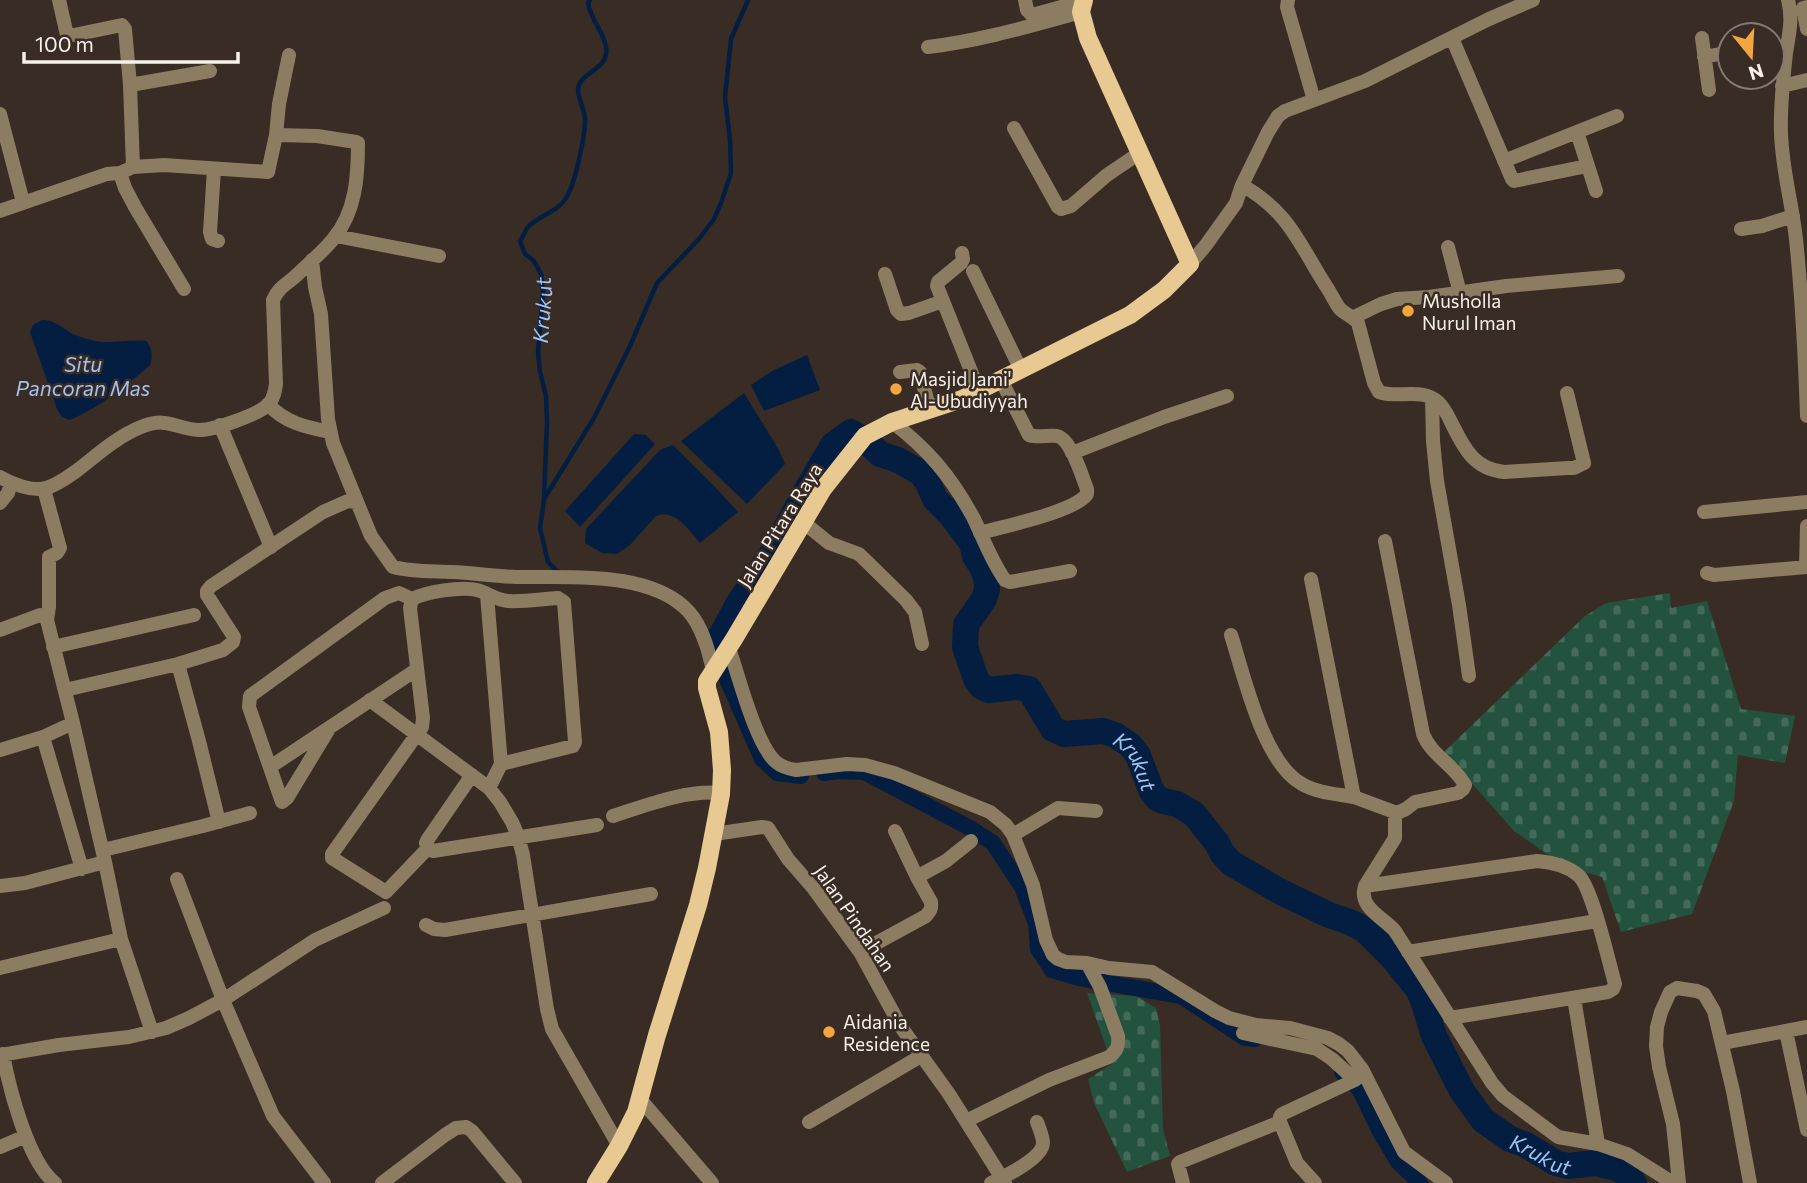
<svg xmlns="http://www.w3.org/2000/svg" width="1807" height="1183" font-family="Commissioner,sans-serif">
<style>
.cemetery{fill:url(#cemetery-stones)}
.water{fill:#041e42}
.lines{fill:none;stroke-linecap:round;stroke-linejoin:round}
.stream{stroke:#041e42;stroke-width:4.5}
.canal{stroke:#041e42;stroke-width:16}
.river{stroke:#041e42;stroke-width:26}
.minor{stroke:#8b7c62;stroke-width:14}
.major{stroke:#e8c992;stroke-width:18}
.poi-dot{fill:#f2a541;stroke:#382c24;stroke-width:2.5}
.labels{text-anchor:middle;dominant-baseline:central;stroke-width:5;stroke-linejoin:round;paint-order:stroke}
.poi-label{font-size:19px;fill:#f8f0ea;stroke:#382c24;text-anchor:start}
.street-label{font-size:19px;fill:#f8f0ea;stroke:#382c24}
.water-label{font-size:21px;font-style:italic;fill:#a2c3f1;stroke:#382c24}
</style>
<defs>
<pattern id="cemetery-stones" width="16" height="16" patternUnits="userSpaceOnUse" patternTransform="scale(1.75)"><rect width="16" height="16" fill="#23523e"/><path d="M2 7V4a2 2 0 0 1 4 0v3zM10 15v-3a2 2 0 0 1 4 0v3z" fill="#446b5a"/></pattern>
</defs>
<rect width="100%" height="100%" fill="#382c24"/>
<path class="cemetery" d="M1670,593L1671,608L1707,601L1741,709L1795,716L1785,763L1738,755L1734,801L1692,914L1621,932L1602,877L1566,867L1514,831L1444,752L1585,616L1606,603Z
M1087,993L1136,996L1156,1008L1160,1025L1163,1129L1170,1156L1127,1172L1094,1103L1088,1079L1112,1064Z"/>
<path class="water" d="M42,320C55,320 62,328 73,334C79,337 88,339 95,341C112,344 129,339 146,341C152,346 153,358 150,365C125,387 100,407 70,420L62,417L57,409L30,332L33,325Z
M807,355L820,390L764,411L751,385L774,370Z
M744,393L779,450L785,464L747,504L681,441Z
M634,434L646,435L655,444L580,527L565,511Z
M673,445L717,489L738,512L700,543C690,531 674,508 656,516L630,545L617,554L602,553L585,543L586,529L660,450Z"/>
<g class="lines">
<g class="stream">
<path d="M544,499L594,418L630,346L657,283L699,239L714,219L721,203L731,173L730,140L725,97L731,39L748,0"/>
<path id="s1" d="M560,574L548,562L540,528L544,500L547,422L546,396L540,372L538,352L543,292L541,274L534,261L525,254L520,241C523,237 525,231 528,227C539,215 558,212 566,198C575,185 585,136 585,120C585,110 578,99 578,89C579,72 610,70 606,47C604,32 591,21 588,3L590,0"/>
</g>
<path class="canal" d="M716,654L762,759L777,773L801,776
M824,773L837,771L864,772L970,828L993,843L1022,887L1036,923L1038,949L1052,970L1079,978L1181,996L1245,1038L1255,1039
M1342,1072L1360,1090L1380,1132L1398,1162L1420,1183"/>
<path class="river" id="s2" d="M712,646L721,636L737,606L775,549L805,493L833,445L851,432L867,442L880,454L898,460L921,473L928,483L935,499L950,514L972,543L975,556L983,569L987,581V589L984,599L966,625L965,647L976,679L981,686L988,690L1017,687L1029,689L1053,729L1064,734L1103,731L1115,735L1130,745L1138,755L1151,790L1157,798L1163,801L1177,804L1194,814L1217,843L1222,853L1231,863L1279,891L1329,915L1350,922L1365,930L1392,957L1418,989L1423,1000L1434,1036L1462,1091L1483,1120L1510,1139L1524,1144L1556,1163L1568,1166L1596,1163L1607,1166L1617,1168L1630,1177L1634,1183"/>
<path class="minor" d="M59,0L67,35H74L122,25L125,29L130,85L133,167
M1025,0L1027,10L1032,15L1083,1
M1288,0L1287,7L1314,100
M1788,0C1793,19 1789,34 1786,53C1783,80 1780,106 1781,133C1782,169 1792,203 1796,239C1802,298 1805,356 1807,416
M1807,7L1803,8L1807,29
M1452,38L1512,179L1514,181L1587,166
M1702,38L1709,90
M928,47C980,41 1030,26 1081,12
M1704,57L1730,52
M130,85L210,71
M1782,86L1807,80
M0,114L23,202
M1014,128L1058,207L1061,209L1071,206L1107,175L1141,152
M1577,132L1596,191
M1504,161L1617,116
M214,169L210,232L212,239L218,241
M120,173L125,188L135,207L184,289
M1242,185C1290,213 1298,242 1326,286C1331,293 1335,303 1340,309C1346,315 1353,316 1358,323L1374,383L1379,392C1396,399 1422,387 1438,402C1445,408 1449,418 1453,426C1465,450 1475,469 1504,472L1568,468H1574L1584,463L1567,393
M0,211L107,174L120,173L133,167L164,165L268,172L276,135L279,104L289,55
M1741,229L1762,226L1793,216
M336,236L439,256
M1448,247L1460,293
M962,253L963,259L961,263L938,282L937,286L979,391
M312,260L315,287L321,314L328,419L333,443L371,536L393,567C412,572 432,571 452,572C473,573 494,576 516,577C568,578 651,570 689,612C703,628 709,652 713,671
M1190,264L1206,245L1236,203L1242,185L1268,132L1278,116L1285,111L1365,81L1489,19L1533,0
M973,271L1021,370
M885,274L897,310L901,314L909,313L943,301
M1354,317L1381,304L1397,299L1429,297L1506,286L1618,276
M900,372L917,370L920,372L930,411
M1432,398L1433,441L1437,481L1459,605L1469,676
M268,404C285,423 306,427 330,432
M892,422C929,450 951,477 973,517C983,537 991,561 1005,580L1010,582L1070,571
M220,425L271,547
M1072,453L1164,417L1227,396
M0,477C12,484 33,492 46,488C58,485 69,476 79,469C98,454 118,436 141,427C168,416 175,429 199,430C214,430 258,415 269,404C274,398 275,391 276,384L273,300C279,286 288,284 299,273C311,261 324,251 334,238C356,211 358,176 358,143L356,142L317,136L276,135
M0,503L8,493L11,483
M1704,512L1807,502
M803,522L829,543L859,554L906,600L915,612L922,644
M980,533C1004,526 1075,512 1087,494V489C1082,476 1071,439 1057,436C1047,435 1038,438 1029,435L1001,380
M1385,541L1423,734C1431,755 1455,766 1465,785L1463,789L1458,793L1415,802L1406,809L1397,813L1395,816V838L1365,886C1358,908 1383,917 1395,931L1492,1083L1503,1096L1558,1137L1598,1144L1627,1154L1673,1183
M1806,567L1807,526
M1707,573L1714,575L1807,567
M1311,579L1354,797L1397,813
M487,595L501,764L489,788
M0,630L40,615L44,617L47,620
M1231,635C1244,675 1263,763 1302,784C1317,793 1337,794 1354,797
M53,647L194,615
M729,648C738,674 756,745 776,762C782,767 789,769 796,770L847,764L865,765L894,773L990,812L1006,825L1013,835L1033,885L1046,940L1053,955L1058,959L1066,962L1087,963L1109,968L1152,972L1215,1011L1229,1018L1256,1025L1290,1028L1328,1038L1339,1044L1348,1051L1362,1069L1404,1152L1446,1183
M178,664L199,741L219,822
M65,690L178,664L223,650L233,642L234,637L207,595V591L211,586L323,512L348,501L356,502
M370,700L489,788L500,802L512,822L518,836L523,855L547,1009L552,1029L619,1146
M330,727L287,798L282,802L249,707L250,696L385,598L399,593L412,599
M43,737L82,869
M0,750L43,737L73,723
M270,767L416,670
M472,775L428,839L426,843L429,850L433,851L597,825
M613,816C647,805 685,790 721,793
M895,831L917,877
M714,834L762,827L768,828L788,859L814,889L860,952L901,1027L949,1094L1005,1183
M1013,835L1058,808L1096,811
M428,848L386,892L332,858V854L422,727L423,718L410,608L412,599C426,592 461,586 477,590C488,593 496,600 508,601C524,602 541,599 558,598L564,602L575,742L573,746L501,764
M103,850L203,826L250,813
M105,862L121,939L152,1032
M177,879L223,1000L273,1116L324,1183
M0,886L25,883L105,862L73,723L47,620L49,607V557L57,553L60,548L44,489
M1365,886L1537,861C1551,862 1567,866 1578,875C1592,886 1609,963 1615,984L1613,989L1608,992L1450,1018
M426,925L434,929L445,930L651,894
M860,952L926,916C930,911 932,909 931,902L917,877L946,861L971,841
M1408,952L1597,921
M0,968L121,939
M1574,998L1598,1144
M1786,1031L1807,1130
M1243,1033L1317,1049L1332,1059L1355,1080L1282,1114L1280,1117V1122L1297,1163L1315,1183
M1722,1043L1807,1027
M3,1054C9,1088 28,1162 55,1183
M0,1055L59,1045L129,1037L166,1028L189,1018L223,1000L315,940L384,908
M640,1099L712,1183
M966,1121L1049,1080L1109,1057C1117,1051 1119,1046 1118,1036L1100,987L1087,963
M809,1122L921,1056
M0,1147L26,1136
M382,1183L445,1135L456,1128L466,1127L472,1131L515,1183
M991,1183C1004,1177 1043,1158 1043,1143C1043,1136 1039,1128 1037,1122
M1183,1183L1178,1164L1180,1162L1280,1122
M1679,1183L1673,1124L1659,1067L1656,1046L1657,1027L1661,1012L1670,992L1677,988L1697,991L1704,994L1714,1011L1733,1091L1750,1183"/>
<path class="major" d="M596,1183L619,1146L636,1112L657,1035L698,905L707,868L721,794L722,770L719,732L707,688V681L734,639L823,489L865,436L892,422L962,399L1130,315L1164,290L1190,264L1088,38L1081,12L1084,0"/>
</g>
<g class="poi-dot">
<circle cx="1408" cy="311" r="7"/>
<circle cx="896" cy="389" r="7"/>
<circle cx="829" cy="1032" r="7"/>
</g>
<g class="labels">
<g class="poi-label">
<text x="1422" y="300">Musholla<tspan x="1422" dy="22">Nurul Iman</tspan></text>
<text x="910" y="378">Masjid Jami'<tspan x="910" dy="22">Al-Ubudiyyah</tspan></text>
<text x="843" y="1021">Aidania<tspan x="843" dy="22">Residence</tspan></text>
</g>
<g class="street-label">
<text transform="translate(779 525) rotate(-58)">Jalan Pitara Raya</text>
<text transform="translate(855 918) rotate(55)">Jalan Pindahan</text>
</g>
<g class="water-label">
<text stroke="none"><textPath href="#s1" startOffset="271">Krukut</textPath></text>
<text x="83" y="363">Situ<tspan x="83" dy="24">Pancoran Mas</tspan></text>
<text stroke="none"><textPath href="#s2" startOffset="777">Krukut</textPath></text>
<text stroke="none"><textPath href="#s2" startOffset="1367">Krukut</textPath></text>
</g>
</g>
<g transform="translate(1751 56) rotate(162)"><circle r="33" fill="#382c24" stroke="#857a73" stroke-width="2"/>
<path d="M0-5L12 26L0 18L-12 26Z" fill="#f2a541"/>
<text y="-10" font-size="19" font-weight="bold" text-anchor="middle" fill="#f8f0ea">N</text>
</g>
<path d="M24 52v10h214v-10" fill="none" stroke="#f8f0ea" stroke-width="3.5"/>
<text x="35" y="52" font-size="21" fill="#f8f0ea" stroke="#382c24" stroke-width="5" paint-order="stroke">100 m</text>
</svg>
